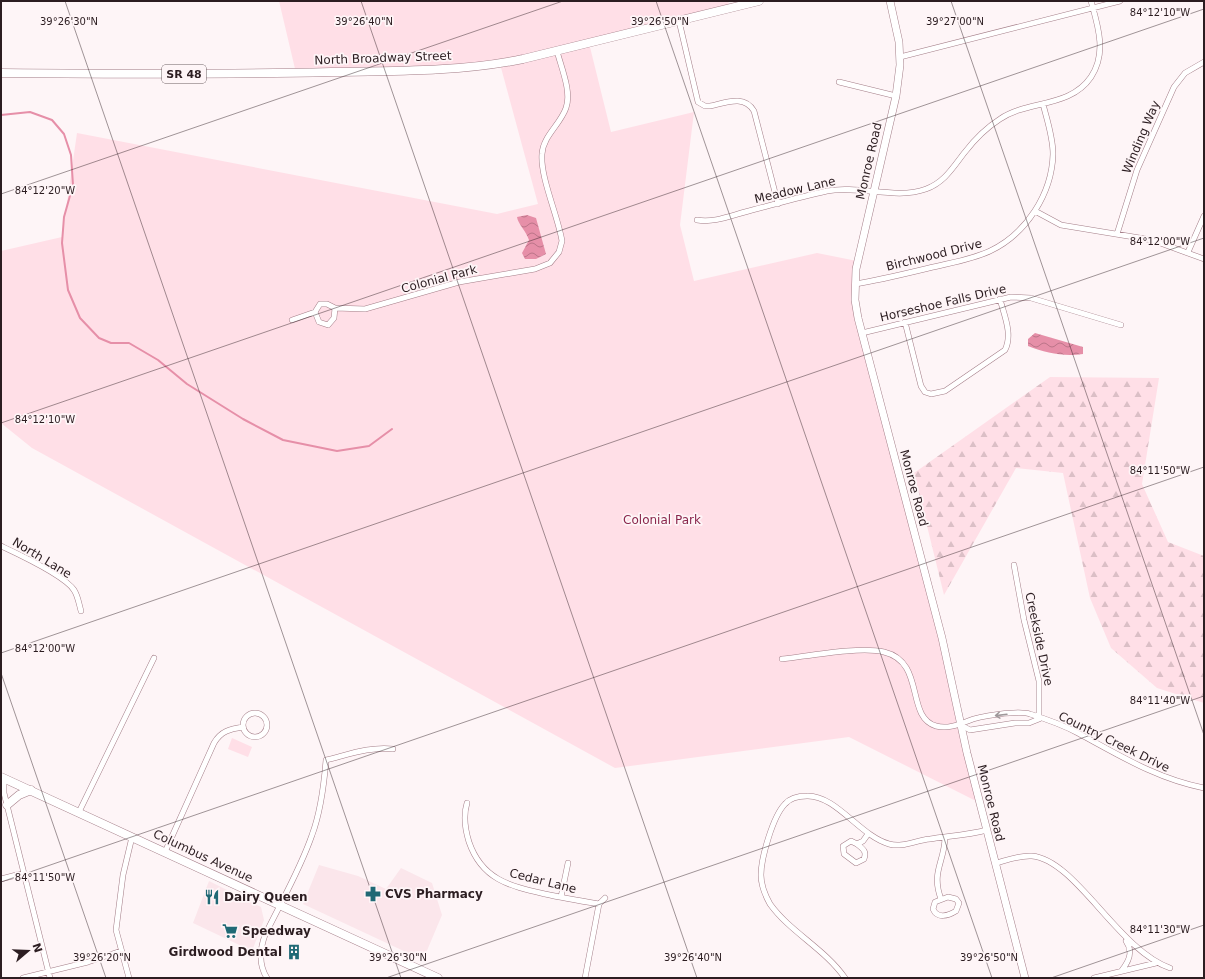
<svg xmlns="http://www.w3.org/2000/svg" width="1205" height="979" font-family="'DejaVu Sans',sans-serif">
<style>
.built{fill:#fbe6eb}
.forest{fill:url(#forest-firs)}
.park{fill:#ffdfe7}
.water{fill:url(#water-waves)}
.lines{fill:none;stroke-linecap:round;stroke-linejoin:round}
.stream{stroke:#e68fa8;stroke-width:2}
.street-casing{stroke:#a47e88;stroke-width:6}
.secondary-casing{stroke:#a47e88;stroke-width:8}
.primary-casing{stroke:#a47e88;stroke-width:9}
.street{stroke:#fff;stroke-width:5}
.secondary{stroke:#fff;stroke-width:7}
.primary{stroke:#fff;stroke-width:8}
.oneway{stroke:#a0999b}
.ticks{fill:none;stroke:#2c1d21;stroke-width:1;stroke-opacity:0.45}
.labels{text-anchor:middle;dominant-baseline:central;stroke-width:3.5;stroke-linejoin:round;paint-order:stroke}
.shield{fill:#fef5f7;stroke:#6b5e61;stroke-width:1}
.shield-label{font-size:11px;font-weight:bold;fill:#2c1d21}
.street-label{font-size:12px;fill:#2c1d21;stroke:#fef5f7}
.park-label{font-size:12px;fill:#8a264c;stroke:#fef5f7}
.poi-label{font-size:12px;font-weight:bold;fill:#2c1d21;stroke:#fef5f7;text-anchor:start}
.ticks-label{font-size:10px;text-anchor:middle;fill:#2c1d21;stroke:#fef5f7;stroke-width:3.5;stroke-linejoin:round;paint-order:stroke}
</style>
<defs>
<pattern id="forest-firs" width="22" height="20" patternUnits="userSpaceOnUse"><rect width="22" height="20" fill="#ffdfe7"/><path d="M5 1l3.5 6h-7zM16 11l3.5 6h-7z" fill="#dbbfc6"/></pattern>
<pattern id="water-waves" width="16" height="10" patternUnits="userSpaceOnUse"><rect width="16" height="10" fill="#e68fa8"/><path d="M0 5q4-4 8 0t8 0" fill="none" stroke="#bb7488"/></pattern>
</defs>
<rect width="100%" height="100%" fill="#fef5f7"/>
<path class="built" d="M319,865L358,876L386,889L401,868L432,883L442,915L423,960L303,904Z
M209,881L261,907L264,920L252,951L193,923Z"/>
<path class="forest" d="M1050,377L1159,378L1142,484L1168,542L1204,556V703L1157,688L1111,648L1090,598L1063,473L1016,468L944,595L914,473Z"/>
<path class="park" d="M279,1H728L730,8L589,43L611,132L694,112L680,225L694,281L817,253L857,261L855,300L980,803L849,737L615,768L32,448L1,423V251L62,237L77,133L497,214L538,204L500,64L296,73Z
M232,738L252,747L248,757L228,749Z"/>
<path class="water" d="M527,215L536,218L546,254L536,259H525L522,253L529,240C526,231 518,224 517,217Z
M1035,333L1083,347V354C1064,357 1046,353 1028,346V339Z"/>
<g class="lines">
<path class="stream" d="M1,115L30,112L52,120L64,134L71,155L73,185L64,217L62,243L68,290L80,318L99,338L111,343H129L158,360L187,384L243,419L283,440L337,451L369,446L392,429"/>
<defs>
<path id="street" d="M679,21L698,102L705,106H710C725,103 744,94 754,111L778,204
M900,57L1120,1
M839,82L896,96
M1035,211L1061,225L1152,240L1204,259
M697,220C713,223 730,216 745,212C772,205 799,197 827,191C859,185 896,200 926,189C945,182 953,167 965,152C975,139 986,128 1000,119C1028,100 1070,108 1091,77C1107,53 1098,26 1091,1
M1117,234L1137,170L1174,87L1185,73L1204,62
M1188,252L1204,216
M855,284C880,280 904,274 929,268C949,263 971,260 990,251C1026,234 1052,194 1053,154C1053,137 1047,120 1043,104
M335,308L334,318L328,325L319,322L315,312L320,304H327L335,308L365,309L459,282L535,269L550,263L559,252L562,241C558,216 540,177 542,154C543,136 560,125 566,108C572,92 561,67 557,51
M292,320L315,312
M905,322L921,386L925,392L931,394L945,391L1005,350C1013,334 1004,315 1000,299
M862,333L1011,297L1031,298L1121,325
M1,546C18,554 64,575 74,590C78,596 79,604 81,611
M1014,565L1024,620L1039,681V719
M782,659C808,656 861,646 884,652C926,662 905,717 936,726C947,729 958,725 968,721C979,716 1019,710 1030,714C1046,719 1063,725 1078,733C1119,755 1157,779 1204,788
M243 725a12 12 0 1 1 24 0a12 12 0 1 1-24 0Z
M961,725L970,730L1015,723H1029L1039,719
M4,779V793L50,978
M467,803C463,816 465,829 469,842C482,880 510,886 545,894C563,898 581,901 599,904
M79,812L154,658
M857,844C863,849 867,851 864,859L856,863L844,854L843,846L851,841L857,844L863,841L868,834
M165,852L214,743C221,731 230,729 243,727
M996,863C1007,860 1020,855 1032,856C1076,860 1118,950 1170,968
M1,879L24,873
M561,897L568,863
M948,897L956,899L959,903L956,911C948,916 937,919 933,909L935,902Z
M941,899C931,872 944,863 945,838
M1122,970C1130,960 1133,951 1126,941
M23,978L88,962L121,951
M129,978L116,930L123,875L132,837
M267,978C258,964 260,949 265,935C281,902 300,870 312,835C321,811 324,785 326,760C347,755 371,746 393,749
M585,978L599,904L605,898
M845,978C825,949 790,932 770,904C765,895 761,885 761,875C761,858 773,816 785,804C790,798 799,796 807,796C836,795 860,836 889,844C903,848 916,840 930,839C950,836 968,835 987,830
M1094,978L1156,963"/>
<path id="secondary" d="M890,1L899,42L900,65L896,96L856,269L855,300L858,318L942,638L967,753L1025,978"/>
<path id="primary" d="M1,73C111,74 221,75 331,72C395,71 460,72 523,59L759,1
M1,777L438,978
M7,805L19,795L31,790"/>
</defs>
<use href="#street" class="street-casing"/>
<use href="#secondary" class="secondary-casing"/>
<use href="#primary" class="primary-casing"/>
<use href="#street" class="street"/>
<use href="#secondary" class="secondary"/>
<use href="#primary" class="primary"/>
</g>
<defs><path id="oneway-shaft" d="M-6 0H5M1.5-3L5.5 0L1.5 3" fill="none" stroke-width="1.6" stroke-linecap="round" stroke-linejoin="round"/></defs>
<use class="oneway" href="#oneway-shaft" transform="translate(1001 715) rotate(173)"/>
<path class="ticks" d="M65,1L401,978M361,1L697,978M656,1L992,978M951,1L1204,735M1,194L563,1M1,423L1204,9M1,653L1204,238M1,673L106,978M1,882L1204,467M386,978L1204,696M1051,978L1204,925"/>
<defs>
<symbol id="pharmacy-bare" viewBox="-9 -9 18 18"><path d="M-2-6h4v4h4v4h-4v4h-4v-4h-4v-4h4Z" fill="#206975" stroke="#fef5f7" stroke-width="2.5" paint-order="stroke"/></symbol>
<symbol id="restaurant-bare" viewBox="-9 -9 18 18"><path d="M-5-6h1v4h1v-4h1v4h1v-4h1v5L-1.5 .5V6h-2V.5L-5-1ZM5-6V6H3V1.5H1.5Q1.5-4 5-6Z" fill="#206975" stroke="#fef5f7" stroke-width="2.5" paint-order="stroke"/></symbol>
<symbol id="supermarket-bare" viewBox="-9 -9 18 18"><path d="M-6-5.5h2.5l.6 2H6L4.5 2H-2.5L-4.4-4H-6ZM-1.5 3.2a1.3 1.3 0 1 0 .1 0ZM3 3.2a1.3 1.3 0 1 0 .1 0Z" fill="#206975" stroke="#fef5f7" stroke-width="2.5" paint-order="stroke"/></symbol>
<symbol id="building-bare" viewBox="-9 -9 18 18"><path d="M-4-6H4V6H1V3H-1V6H-4ZM-2.5-4.3h1.7v1.8h-1.7ZM.8-4.3h1.7v1.8H.8ZM-2.5-1h1.7V.8h-1.7ZM.8-1h1.7V.8H.8Z" fill="#206975" stroke="#fef5f7" stroke-width="2.5" paint-order="stroke"/></symbol>
</defs>
<g fill-rule="evenodd">
<use href="#pharmacy-bare" x="362" y="883" width="22" height="22"/>
<use href="#restaurant-bare" x="201" y="886" width="22" height="22"/>
<use href="#supermarket-bare" x="219" y="920" width="22" height="22"/>
<use href="#building-bare" x="283" y="941" width="22" height="22"/>
</g>
<g class="labels">
<rect class="shield" x="162" y="65" width="44" height="18" rx="3"/>
<g class="shield-label">
<text x="184" y="74">SR 48</text>
</g>
<g class="street-label">
<text transform="translate(383 58) rotate(-2)">North Broadway Street</text>
<text transform="translate(1141 137) rotate(-67)">Winding Way</text>
<text transform="translate(869 161) rotate(-77)">Monroe Road</text>
<text transform="translate(795 190) rotate(-13)">Meadow Lane</text>
<text transform="translate(934 255) rotate(-14)">Birchwood Drive</text>
<text transform="translate(439 279) rotate(-15)">Colonial Park</text>
<text transform="translate(943 303) rotate(-13)">Horseshoe Falls Drive</text>
<text transform="translate(914 488) rotate(75)">Monroe Road</text>
<text transform="translate(42 558) rotate(31)">North Lane</text>
<text transform="translate(1039 639) rotate(78)">Creekside Drive</text>
<text transform="translate(1114 742) rotate(26)">Country Creek Drive</text>
<text transform="translate(991 803) rotate(76)">Monroe Road</text>
<text transform="translate(203 856) rotate(25)">Columbus Avenue</text>
<text transform="translate(543 881) rotate(14)">Cedar Lane</text>
</g>
<g class="park-label">
<text x="662" y="520">Colonial Park</text>
</g>
<g class="poi-label">
<text x="385" y="894">CVS Pharmacy</text>
<text x="224" y="897">Dairy Queen</text>
<text x="242" y="931">Speedway</text>
<text x="282" y="952" text-anchor="end">Girdwood Dental</text>
</g>
</g>
<g class="ticks-label">
<text x="1160" y="16">84°12'10"W</text>
<text x="69" y="25">39°26'30"N</text>
<text x="364" y="25">39°26'40"N</text>
<text x="660" y="25">39°26'50"N</text>
<text x="955" y="25">39°27'00"N</text>
<text x="45" y="194">84°12'20"W</text>
<text x="1160" y="245">84°12'00"W</text>
<text x="45" y="423">84°12'10"W</text>
<text x="1160" y="474">84°11'50"W</text>
<text x="45" y="652">84°12'00"W</text>
<text x="1160" y="704">84°11'40"W</text>
<text x="45" y="881">84°11'50"W</text>
<text x="1160" y="933">84°11'30"W</text>
<text x="102" y="961">39°26'20"N</text>
<text x="398" y="961">39°26'30"N</text>
<text x="693" y="961">39°26'40"N</text>
<text x="989" y="961">39°26'50"N</text>
</g>
<rect width="1205" height="979" fill="none" stroke="#2c1d21" stroke-width="4"/>
<g transform="translate(28 951) rotate(71)" stroke="#fef5f7" stroke-width="3" paint-order="stroke">
<path d="M0-3L7 15L0 10L-7 15Z" fill="#2c1d21"/>
<text y="-6" font-size="11" font-weight="bold" text-anchor="middle" fill="#2c1d21">N</text>
</g>
</svg>
